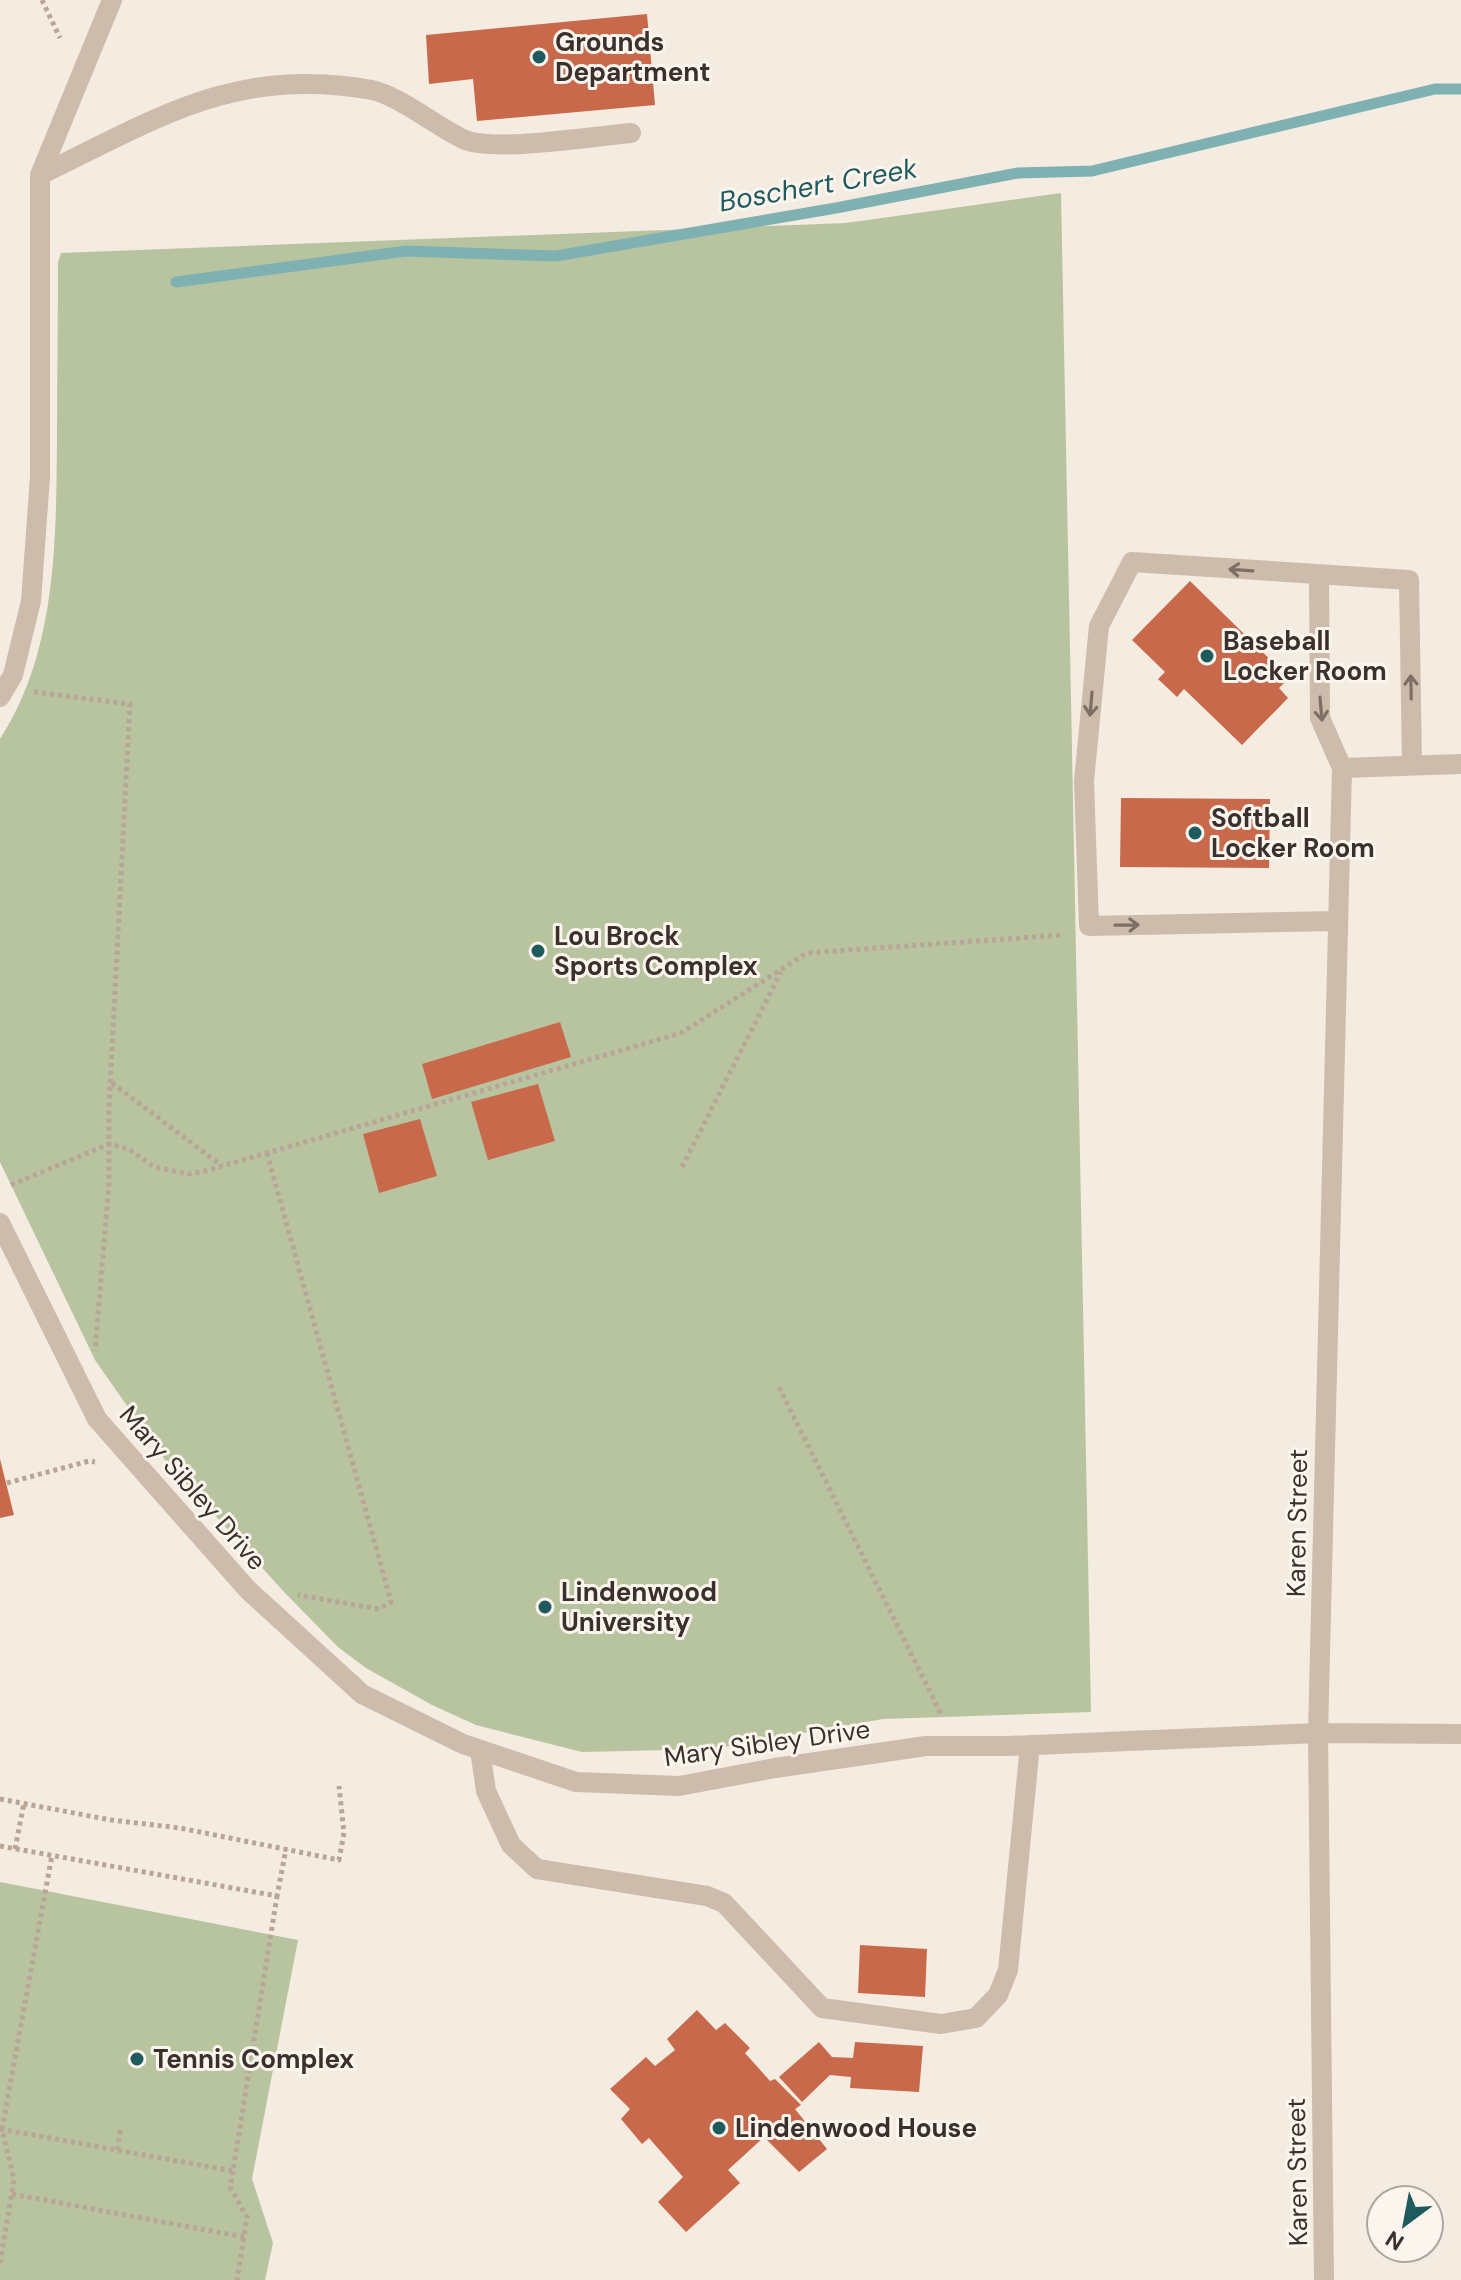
<svg xmlns="http://www.w3.org/2000/svg" width="1461" height="2280" font-family="'DM Sans',sans-serif">
<style>
.green{fill:#b8c4a0}
.lines{fill:none;stroke-linecap:round;stroke-linejoin:round}
.stream{stroke:#7fb0b2;stroke-width:11}
.building{fill:#c8694b}
.path{stroke:#b9a596;stroke-width:5;stroke-dasharray:4 4;stroke-linecap:butt}
.minor{stroke:#cdbbac;stroke-width:20}
.oneway{stroke:#7d6f65}
.poi-dot{fill:#1f5a5e;stroke:#fbf5ee;stroke-width:3}
.labels{text-anchor:middle;dominant-baseline:central;stroke-width:6;stroke-linejoin:round;paint-order:stroke}
.poi-label{font-size:26px;font-weight:bold;fill:#3b302b;stroke:#fbf5ee;text-anchor:start}
.street-label{font-size:26px;fill:#3b302b;stroke:#fbf5ee}
.water-label{font-size:28px;font-style:italic;fill:#1f5a5e;stroke:#fbf5ee}
</style>
<rect width="100%" height="100%" fill="#f4ebe1"/>
<path class="green" d="M1061,193L1091,1712L883,1719L713,1749L582,1752L476,1725L432,1705L366,1668L338,1647L285,1593L165,1460L95,1360L0,1162V739C57,651 56,540 57,439C57,380 58,321 58,262L61,253L846,223Z
M0,1882L298,1940L252,2179L273,2243L265,2280H0Z"/>
<g class="lines">
<path class="stream" d="M176,282L406,251L556,256L836,208L1018,173L1092,171L1435,89H1461"/>
</g>
<path class="building" d="M647,14L655,105L477,121L473,79L429,84L426,35Z
M1190,581L1289,678L1279,688L1288,698L1242,745L1184,689L1177,697L1158,679L1165,672L1132,640Z
M1121,798L1270,799L1269,868L1120,867Z
M560,1022L571,1057L432,1099L422,1064Z
M538,1084L555,1141L488,1160L471,1102Z
M420,1119L437,1176L379,1193L363,1134Z
M0,1459L14,1515L0,1518Z
M860,1945L927,1949L925,1997L858,1993Z
M697,2010L716,2030L725,2023L750,2048L745,2053L770,2081L775,2079L801,2105L795,2109L827,2149L799,2172L764,2137L728,2170L740,2183L686,2232L658,2202L683,2177L649,2138L642,2144L621,2119L630,2109L610,2089L646,2057L655,2066L675,2050L667,2039Z
M819,2042L832,2057L853,2058L855,2042L923,2046L919,2092L850,2088L851,2077L830,2075L802,2102L779,2077Z"/>
<g class="lines">
<path class="path" d="M42,0L60,38
M34,692L130,704L109,1107V1183L95,1351
M112,1083L222,1166
M267,1153L391,1602L379,1609L298,1595
M682,1167L781,972
M11,1185L109,1144L129,1149L154,1167L189,1174L205,1171L681,1033L807,953L1062,935
M779,1387L942,1716
M7,1483L89,1461L95,1462
M0,1799L111,1820L180,1828L339,1860L344,1833L339,1786
M0,1846L277,1896L286,1849
M15,1849L24,1803
M0,2129L233,2171L277,1896
M117,2150L121,2127
M233,2171L230,2187L247,2217L237,2280
M12,2194L244,2237
M0,2263L14,2180L2,2129L52,1855"/>
<path class="minor" d="M40,175C156,119 237,65 372,90C397,95 438,127 463,139C492,153 594,136 631,133
M1319,575L1320,718L1342,768L1318,1733L1324,2280
M0,697L13,675L31,601L40,477V175L112,0
M1342,768L1461,764
M1338,921L1089,926L1084,781L1099,626L1132,562L1409,580L1412,765
M0,1223L97,1419L248,1590L362,1694L463,1744L576,1782L679,1786L775,1768L926,1746H1008L1318,1733L1461,1734
M480,1750L486,1791L511,1845L537,1869L707,1896L724,1903L822,2008L941,2024L976,2018L998,1995L1008,1970L1030,1745"/>
</g>
<defs><path id="oneway-shaft" d="M-6 0H5M1.5-3L5.5 0L1.5 3" fill="none" stroke-width="1.6" stroke-linecap="round" stroke-linejoin="round" transform="scale(2)"/></defs>
<g class="oneway">
<use href="#oneway-shaft" transform="translate(1241 570) rotate(-176)"/>
<use href="#oneway-shaft" transform="translate(1411 687) rotate(-91)"/>
<use href="#oneway-shaft" transform="translate(1091 704) rotate(95)"/>
<use href="#oneway-shaft" transform="translate(1321 709) rotate(85)"/>
<use href="#oneway-shaft" transform="translate(1127 925) rotate(-1)"/>
</g>
<g class="poi-dot">
<circle cx="539" cy="57" r="8"/>
<circle cx="1207" cy="656" r="8"/>
<circle cx="1195" cy="833" r="8"/>
<circle cx="538" cy="951" r="8"/>
<circle cx="545" cy="1607" r="8"/>
<circle cx="137" cy="2059" r="8"/>
<circle cx="719" cy="2128" r="8"/>
</g>
<g class="labels">
<g class="poi-label">
<text x="555" y="42">Grounds<tspan x="555" dy="30">Department</tspan></text>
<text x="1223" y="641">Baseball<tspan x="1223" dy="30">Locker Room</tspan></text>
<text x="1211" y="818">Softball<tspan x="1211" dy="30">Locker Room</tspan></text>
<text x="554" y="936">Lou Brock<tspan x="554" dy="30">Sports Complex</tspan></text>
<text x="561" y="1592">Lindenwood<tspan x="561" dy="30">University</tspan></text>
<text x="153" y="2059">Tennis Complex</text>
<text x="735" y="2128">Lindenwood House</text>
</g>
<g class="street-label">
<text transform="translate(193 1488) rotate(49)">Mary Sibley Drive</text>
<text transform="translate(1297 1523) rotate(-89)">Karen Street</text>
<text transform="translate(767 1743) rotate(-8)">Mary Sibley Drive</text>
<text transform="translate(1297 2172) rotate(-91)">Karen Street</text>
</g>
<g class="water-label">
<text transform="translate(818 185) rotate(-10)">Boschert Creek</text>
</g>
</g>
<g transform="translate(1405 2224) rotate(212)"><circle r="38" fill="#fbf5ee" stroke="#aea6a0" stroke-width="2"/>
<path d="M0-6L14 30L0 20L-14 30Z" fill="#1f5a5e"/>
<text y="-12" font-size="22" font-weight="bold" text-anchor="middle" fill="#3b302b">N</text>
</g>
</svg>
